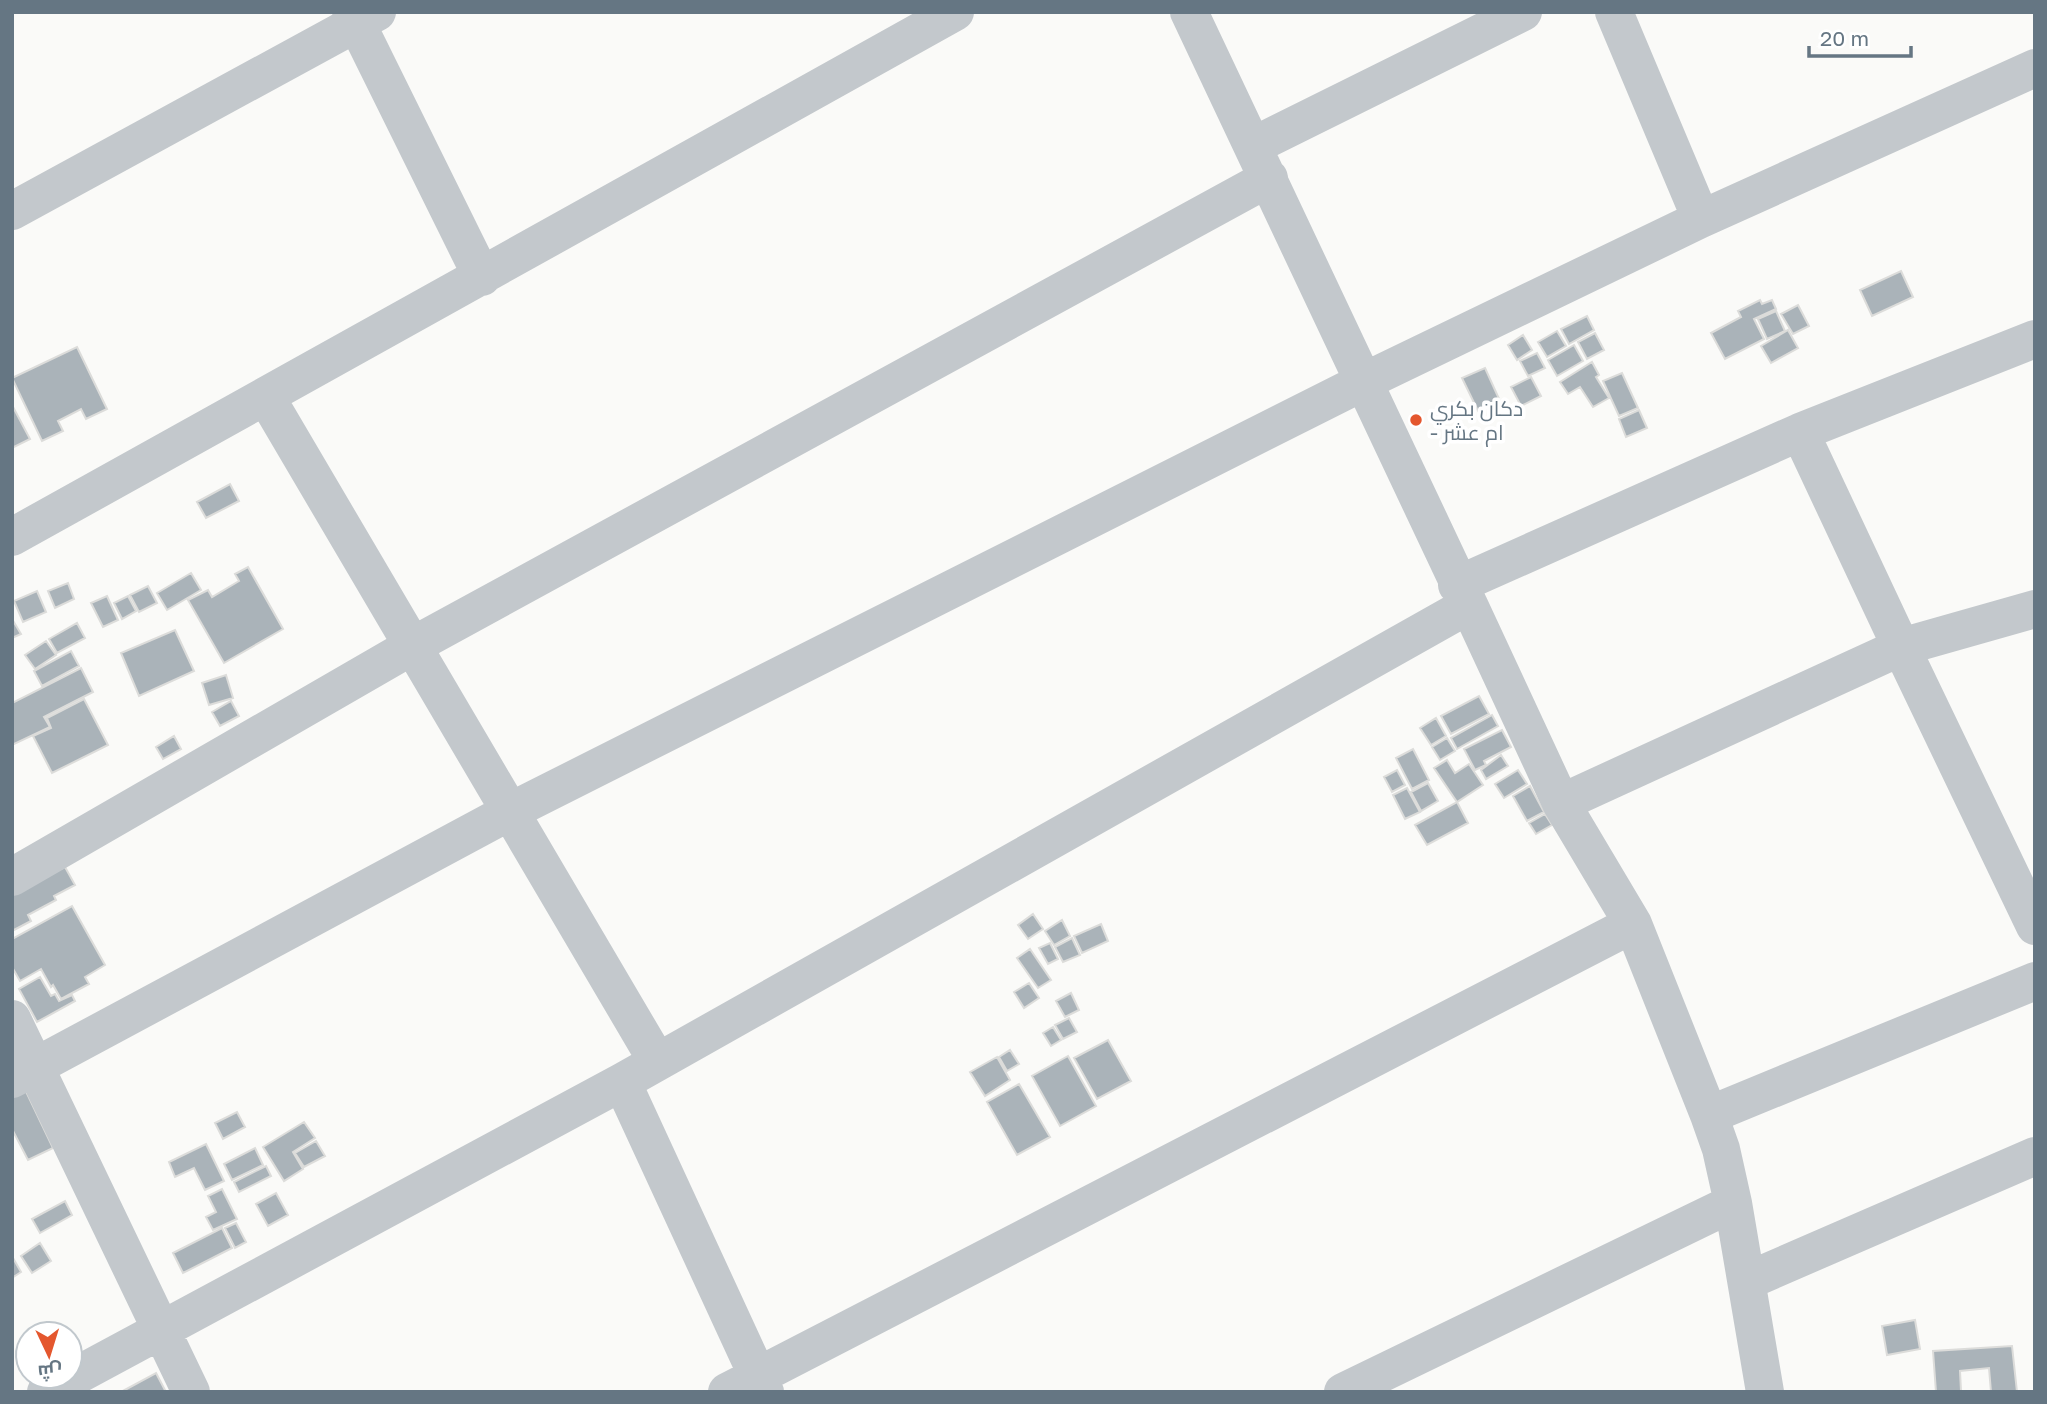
<svg xmlns="http://www.w3.org/2000/svg" width="2047" height="1404" font-family="'Golos Text',Cairo,sans-serif">
<style>
.building{fill:#aab3b9;stroke:#dcdcda;stroke-width:2}
.lines{fill:none;stroke-linecap:round;stroke-linejoin:round}
.street{stroke:#c3c8cc;stroke-width:38}
.poi-dot{fill:#e4572e;stroke:#fff;stroke-width:2.5}
.labels{text-anchor:middle;dominant-baseline:central;stroke-width:7;stroke-linejoin:round;paint-order:stroke}
.poi-label{font-size:21px;fill:#657683;stroke:#fff;text-anchor:start}
</style>
<rect width="100%" height="100%" fill="#fafaf8"/>
<path class="building" d="M1901,271L1913,297L1872,316L1860,290Z
M1760,300L1762,304L1772,300L1776,309L1754,319L1764,339L1725,359L1711,333L1741,317L1738,311Z
M1798,305L1809,326L1793,334L1781,314Z
M1776,311L1785,331L1767,339L1758,319Z
M1587,316L1594,330L1569,344L1561,329Z
M1788,330L1798,348L1771,363L1761,346Z
M1557,331L1566,346L1547,357L1538,342Z
M1595,333L1604,350L1587,359L1578,342Z
M1523,335L1532,350L1517,360L1508,345Z
M1574,345L1583,361L1557,376L1548,360Z
M77,347L107,409L86,419L81,409L58,421L63,431L42,441L12,378Z
M1537,353L1545,368L1528,376L1520,361Z
M1592,362L1599,375L1596,377L1609,398L1593,407L1580,387L1568,394L1560,382Z
M1485,368L1500,401L1478,411L1462,378Z
M1622,373L1638,408L1619,416L1603,381Z
M1531,377L1541,396L1521,406L1511,387Z
M12,405L30,439L12,448Z
M1639,410L1647,428L1626,437L1619,419Z
M230,484L239,501L206,518L197,502Z
M248,567L283,629L224,663L188,600L208,590L212,597L239,581L235,574Z
M191,573L201,590L167,610L157,593Z
M68,583L74,599L55,608L48,591Z
M148,586L157,603L139,612L130,595Z
M37,591L46,612L23,622L14,601Z
M107,596L118,620L103,627L91,603Z
M128,596L136,611L122,619L114,603Z
M12,619L21,634L12,638Z
M77,623L85,638L57,653L49,639Z
M175,630L194,671L139,696L121,653Z
M46,641L56,655L35,669L25,655Z
M71,651L79,666L42,686L34,671Z
M81,668L93,692L44,717L50,727L12,745V703Z
M226,675L233,698L209,705L202,683Z
M1479,696L1489,714L1451,734L1441,716Z
M84,699L108,745L52,773L33,736L51,728L47,718Z
M231,701L239,716L220,726L212,712Z
M1492,715L1498,726L1457,749L1451,738Z
M1436,718L1446,736L1431,745L1420,728Z
M1502,730L1511,747L1484,761L1486,765L1475,770L1464,749Z
M174,736L181,749L163,759L156,747Z
M1447,738L1455,751L1440,760L1432,747Z
M1413,749L1429,780L1412,789L1396,758Z
M1501,755L1508,766L1486,779L1481,770Z
M1447,760L1455,773L1469,764L1483,785L1457,802L1434,768Z
M1397,770L1405,785L1392,792L1384,777Z
M1518,770L1527,784L1504,798L1495,784Z
M1428,783L1438,801L1421,811L1411,792Z
M1530,786L1544,812L1527,821L1513,796Z
M1407,788L1420,812L1405,819L1393,795Z
M1457,802L1468,823L1427,845L1415,825Z
M1545,814L1552,825L1536,834L1529,823Z
M65,867L75,885L54,896L56,900L28,915L31,921L12,931V892Z
M72,906L105,965L85,977L89,984L61,999L53,985L51,987L41,969L20,981L12,967V939Z
M1033,914L1043,929L1028,939L1018,925Z
M1062,920L1070,936L1054,945L1045,931Z
M1101,924L1108,941L1082,953L1074,936Z
M1072,938L1080,955L1063,962L1055,947Z
M1050,943L1058,959L1048,964L1039,948Z
M1030,949L1051,980L1038,988L1017,958Z
M40,977L51,996L55,994L59,1001L72,995L75,1001L37,1022L19,989Z
M1029,983L1039,998L1024,1008L1014,992Z
M1071,993L1079,1010L1065,1017L1056,1001Z
M1069,1018L1077,1032L1063,1039L1055,1025Z
M1053,1027L1061,1040L1051,1046L1043,1033Z
M1108,1040L1131,1081L1097,1099L1074,1058Z
M1010,1050L1019,1064L1007,1071L999,1057Z
M1068,1056L1096,1106L1060,1126L1032,1076Z
M997,1057L1010,1080L985,1096L970,1072Z
M22,1083L53,1148L28,1160L12,1129V1088Z
M1019,1084L1050,1137L1017,1155L987,1102Z
M237,1112L245,1127L223,1139L215,1123Z
M304,1122L315,1138L293,1152L303,1169L284,1181L263,1147Z
M316,1141L325,1156L304,1167L295,1153Z
M206,1144L224,1181L205,1190L194,1168L175,1177L169,1162Z
M255,1148L263,1165L232,1180L224,1164Z
M266,1166L271,1176L239,1192L234,1182Z
M222,1189L237,1219L213,1230L206,1217L216,1212L208,1196Z
M276,1193L288,1215L268,1226L256,1204Z
M65,1201L72,1215L40,1233L32,1219Z
M236,1223L246,1242L235,1248L225,1228Z
M222,1228L232,1248L183,1273L173,1253Z
M40,1243L51,1261L32,1273L21,1256Z
M13,1258L21,1272L12,1278V1259Z
M1915,1320L1920,1349L1887,1355L1882,1326Z
M2012,1346L2017,1392H1991L1989,1368L1960,1371L1961,1391L1936,1392L1933,1351Z
M156,1373L166,1392H121Z"/>
<g class="lines">
<path class="street" d="M351,12L482,277
M1614,12L1701,219
M1253,146L1523,12
M12,211L377,12
M266,397L657,1061
M1800,432L1901,647L2035,926
M12,537L955,12
M1457,585L1800,432L2035,339
M1469,605L1561,803L1633,924L1709,1115L1721,1149L1733,1203L1765,1392
M1561,803L1901,647L2035,609
M12,877L414,645L1269,178
M12,1019L191,1392
M12,1079L511,811L1363,382L1701,219L2035,68
M622,1082L765,1392
M1709,1115L2035,981
M1747,1281L2035,1156
M46,1392L622,1082L1469,605L1189,12
M727,1392L1633,924
M1343,1392L1733,1203"/>
</g>
<circle class="poi-dot" cx="1416" cy="420" r="7"/>
<g class="labels">
<g class="poi-label">
<text x="1430" y="408">دكان بكري<tspan x="1430" dy="24">- ام عشر</tspan></text>
</g>
</g>
<rect width="2047" height="1404" fill="none" stroke="#657683" stroke-width="28"/>
<g transform="translate(49 1355) rotate(176)"><circle r="33" fill="#ffffff" stroke="#c1c8cd" stroke-width="2"/>
<path d="M0-5L12 26L0 18L-12 26Z" fill="#e4572e"/>
<text y="-10" font-size="19" font-weight="bold" text-anchor="middle" fill="#657683">ش</text>
</g>
<path d="M1809 46v10h102v-10" fill="none" stroke="#657683" stroke-width="3.5"/>
<text x="1820" y="46" font-size="21" fill="#657683" stroke="#ffffff" stroke-width="5" paint-order="stroke">20 m</text>
</svg>
